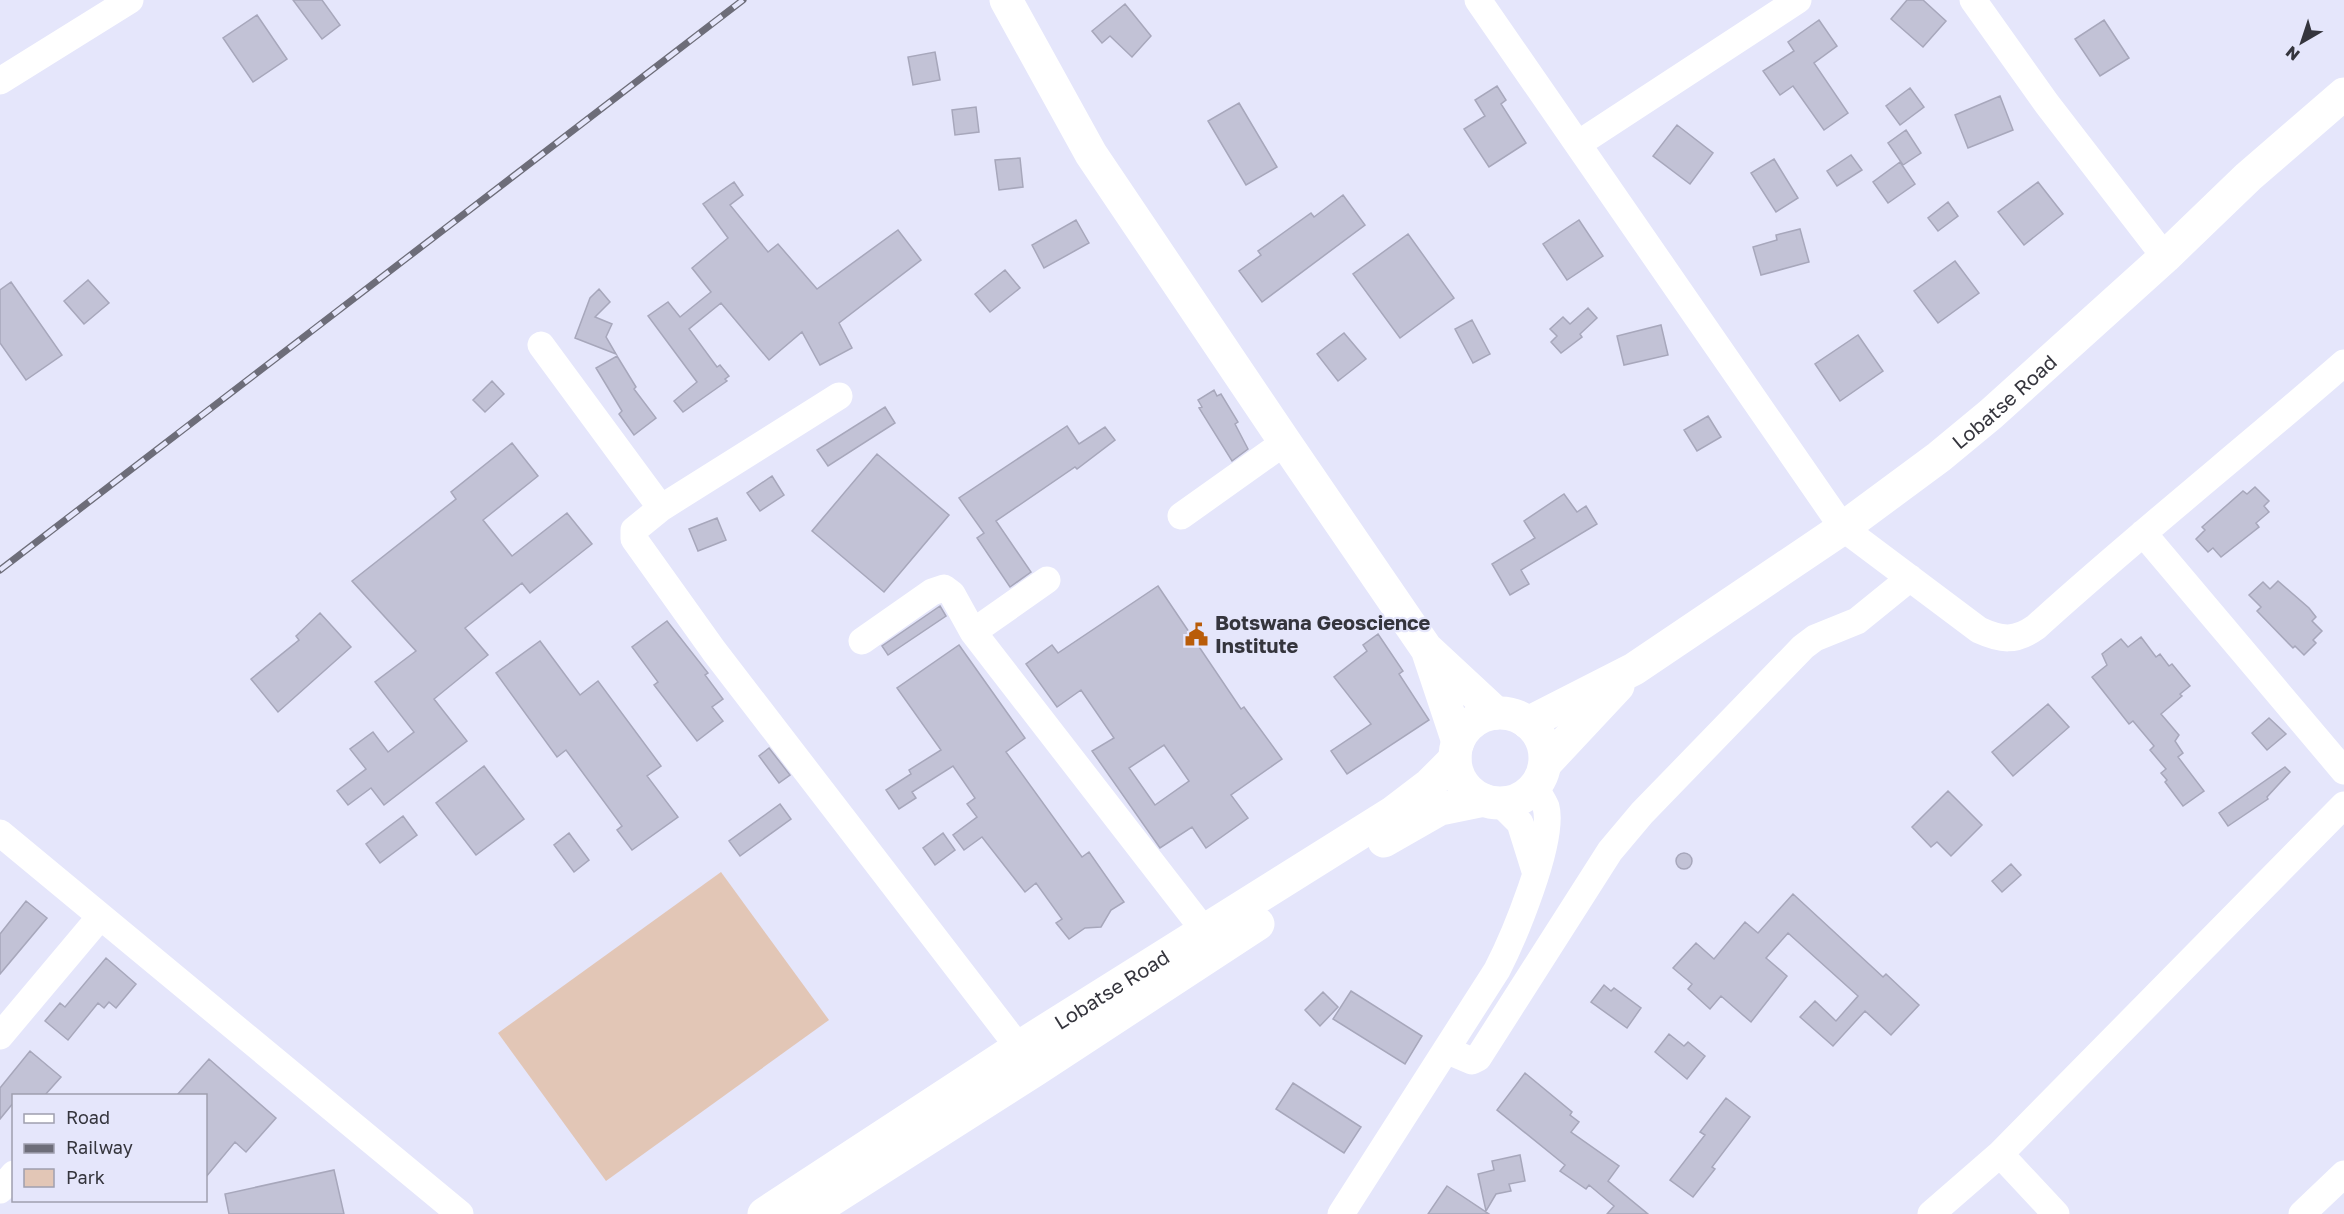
<svg xmlns="http://www.w3.org/2000/svg" width="2344" height="1214" font-family="'Golos Text',sans-serif">
<style>
.green{fill:#e2c6b6}
.building{fill:#c2c2d6;stroke:#a7a7bb;stroke-width:1.5;fill-rule:evenodd}
.lines{fill:none;stroke-linecap:round;stroke-linejoin:round}
.minor{stroke:#fff;stroke-width:27}
.major{stroke:#fff;stroke-width:33}
.highway{stroke:#fff;stroke-width:33}
.rail-casing{stroke:#6d6d79;stroke-width:7}
.rail{stroke:#e5e6fb;stroke-width:4.5;stroke-dasharray:14;stroke-linecap:butt}
.labels{text-anchor:middle;dominant-baseline:central;stroke-width:4.5;stroke-linejoin:round;paint-order:stroke}
.street-label{font-size:20px;fill:#35353d;stroke:#e5e6fb}
.poi-label{font-size:20px;font-weight:bold;fill:#35353d;stroke:#e5e6fb;text-anchor:start}
</style>
<rect width="100%" height="100%" fill="#e5e6fb"/>
<path class="green" d="M721,872L829,1020L606,1181L498,1033Z"/>
<path class="building" d="M293,0H322L340,25L322,39Z
M1907,0H1923L1946,21L1923,47L1891,19Z
M1125,4L1151,36L1132,57L1110,36L1102,43L1092,31Z
M257,15L287,59L253,82L223,38Z
M1819,20L1837,46L1814,63L1848,113L1824,130L1793,86L1780,95L1763,71L1794,51L1788,42Z
M2104,20L2129,58L2100,76L2075,39Z
M935,52L940,80L913,85L908,57Z
M1497,86L1506,100L1501,104L1526,143L1489,167L1464,129L1485,116L1475,100Z
M1910,88L1924,107L1900,125L1886,106Z
M2000,96L2013,130L1968,148L1955,115Z
M1239,103L1277,167L1246,185L1208,121Z
M976,107L979,132L955,135L952,110Z
M1677,125L1713,153L1690,184L1653,156Z
M1906,130L1921,153L1903,165L1888,143Z
M1851,155L1862,170L1837,186L1827,171Z
M1020,158L1023,187L999,190L995,160Z
M1774,159L1798,198L1776,212L1751,173Z
M1900,162L1915,184L1888,203L1873,182Z
M734,182L743,195L730,205L768,252L778,244L817,289L898,230L921,260L839,323L852,348L820,365L802,332L769,360L721,303L689,329L717,367L720,365L729,376L725,379L727,381L683,412L674,401L697,382L648,316L668,302L680,317L711,292L692,268L728,238L703,204Z
M2038,182L2063,214L2024,245L1998,212Z
M1343,195L1365,225L1262,302L1239,271L1261,255L1258,251L1311,213L1314,217Z
M1948,202L1958,216L1938,231L1928,218Z
M1076,220L1089,243L1044,268L1032,245Z
M1579,220L1603,256L1567,280L1543,244Z
M1800,229L1809,262L1761,275L1753,247L1777,240L1776,235Z
M1408,234L1454,298L1400,338L1353,274Z
M1955,261L1979,293L1938,323L1914,291Z
M1005,270L1020,288L990,312L975,294Z
M88,280L109,303L84,324L64,301Z
M11,282L62,355L26,380L0,343V290Z
M599,289L610,302L595,317L612,324L606,337L616,354L575,338L590,298Z
M1588,308L1597,318L1580,334L1582,337L1561,353L1551,342L1557,336L1550,329L1563,317L1570,324Z
M1472,320L1490,354L1473,363L1455,329Z
M1661,325L1668,355L1624,365L1617,336Z
M1344,333L1366,359L1338,381L1317,354Z
M1858,335L1883,371L1840,401L1815,364Z
M617,356L636,387L634,389L656,418L634,435L619,414L622,411L596,368Z
M492,381L504,394L485,412L473,400Z
M1214,390L1217,396L1221,394L1238,422L1235,424L1248,449L1232,461L1199,408L1202,407L1198,400Z
M885,407L895,423L828,466L817,450Z
M1708,416L1721,437L1697,451L1684,430Z
M1067,426L1079,444L1105,427L1115,440L1077,469L1075,467L996,521L1031,572L1010,587L977,538L984,533L959,498Z
M512,443L538,476L483,520L512,556L567,513L592,544L530,593L522,583L465,628L488,655L434,699L467,741L384,805L371,788L348,805L337,791L366,769L350,749L373,732L388,752L414,732L375,682L416,651L352,581L456,499L451,492Z
M877,454L949,515L884,592L812,531Z
M772,476L784,495L760,511L747,493Z
M2255,487L2269,501L2264,506L2269,512L2256,523L2259,527L2221,557L2213,548L2208,552L2196,539L2205,530L2202,527L2243,491L2247,494Z
M1564,494L1577,512L1586,506L1597,524L1521,570L1529,584L1510,595L1492,564L1535,538L1524,521Z
M717,518L726,540L698,551L689,529Z
M2278,581L2309,608L2316,617L2312,621L2322,631L2313,640L2316,643L2304,655L2295,646L2293,648L2257,611L2261,607L2249,595L2263,582L2270,589Z
M1158,586L1241,709L1244,707L1282,759L1231,795L1248,818L1206,848L1192,827L1160,848L1092,751L1114,738L1081,690L1057,707L1026,664L1052,645L1058,653ZM1164,745L1189,781L1155,805L1129,768Z
M940,606L946,616L888,655L882,646Z
M320,613L351,647L278,712L251,679L299,640L296,636Z
M667,621L708,673L705,675L723,699L712,707L723,721L697,741L654,685L658,682L632,647Z
M1378,634L1403,671L1399,674L1429,720L1347,774L1331,751L1371,724L1334,677L1367,651L1363,645Z
M2141,637L2156,657L2160,654L2169,666L2172,664L2190,686L2180,694L2182,696L2161,714L2179,735L2175,741L2183,753L2178,757L2204,791L2183,806L2165,782L2167,780L2161,773L2166,769L2150,750L2154,746L2133,721L2129,724L2092,677L2107,665L2102,654L2121,639L2128,647Z
M540,641L580,695L598,681L661,766L647,776L678,817L632,850L617,830L622,826L566,750L557,757L496,673Z
M959,645L1025,738L1006,752L1082,857L1089,852L1124,902L1111,910L1101,927L1085,928L1069,939L1056,923L1062,919L1036,883L1025,892L982,837L964,850L953,835L977,817L967,804L975,798L953,766L912,792L916,798L899,809L886,790L911,774L909,770L941,750L897,688Z
M2048,704L2069,727L2013,776L1992,752Z
M2269,718L2286,734L2267,750L2252,733Z
M769,748L790,775L779,783L759,756Z
M484,766L524,819L476,855L436,803Z
M2285,767L2290,772L2267,797L2268,799L2228,826L2219,813Z
M1948,791L1982,825L1951,856L1937,842L1931,847L1912,827Z
M780,804L791,819L740,856L729,841Z
M403,816L417,835L380,863L366,844Z
M569,833L589,860L574,872L554,845Z
M943,833L955,850L935,865L923,848Z
M1676 861a8 8 0 1 1 16 0a8 8 0 1 1-16 0Z
M2011,864L2021,875L2002,892L1992,881Z
M1793,894L1883,977L1886,974L1919,1005L1891,1035L1865,1011L1833,1046L1800,1017L1815,1001L1836,1021L1858,996L1788,933L1766,958L1787,976L1751,1022L1721,996L1710,1009L1688,989L1692,984L1673,968L1696,943L1714,959L1745,922L1758,933Z
M26,901L47,918L0,974V934Z
M106,958L136,984L116,1008L109,1002L104,1008L98,1003L68,1040L45,1021L60,1003L65,1007Z
M1604,985L1611,991L1614,988L1641,1008L1627,1028L1591,1002Z
M1351,991L1422,1036L1405,1064L1333,1019Z
M1323,992L1338,1007L1320,1026L1305,1010Z
M1669,1034L1684,1046L1688,1042L1705,1056L1687,1079L1655,1052Z
M30,1051L61,1077L45,1095H14V1102L0,1119V1088Z
M209,1059L276,1118L246,1152L235,1142L206,1177V1095H177Z
M1525,1073L1572,1112L1570,1115L1579,1122L1571,1132L1619,1166L1608,1181L1648,1214H1607L1614,1206L1589,1185L1586,1189L1560,1171L1565,1165L1497,1110Z
M1293,1083L1361,1127L1344,1153L1276,1109Z
M1726,1098L1750,1117L1712,1167L1715,1169L1693,1197L1670,1180L1705,1135L1700,1132Z
M1520,1155L1525,1181L1509,1184L1511,1191L1496,1194L1486,1211L1478,1174L1494,1170L1492,1161Z
M334,1170L344,1214H229L225,1194Z
M1447,1186L1489,1214H1428Z"/>
<g class="lines">
<path class="minor" d="M1478,0L1843,528L1979,630C2001,640 2015,642 2036,627C2136,536 2242,452 2344,363
M1973,0L2047,104L2165,257
M0,81L130,0
M1578,144L1798,0
M541,345L661,508
M839,396L661,508L634,530V539L714,651L1030,1062
M1181,516L1285,442
M2143,533L2344,771
M1047,580L973,632L1217,947
M862,641L932,592L944,588L952,594L973,632
M1500,803L1520,823L1535,871
M0,833L460,1214
M0,1036L100,917
M1446,1050L1472,1061L1478,1058L1610,851L1642,813L1803,647L1815,638L1857,621L1910,578
M2000,1154L2056,1214
M0,1190L14,1174
M1341,1214L1497,970C1513,939 1555,840 1546,807C1543,800 1538,793 1535,787
M1931,1214L2000,1154L2344,805
M2302,1214L2344,1174"/>
<path class="major" d="M1006,0L1091,154L1285,442L1426,648L1496,713
M1428,652L1458,742"/>
<g class="highway">
<circle cx="1500" cy="758" r="45"/>
<path id="s1" d="M1528,723L1634,669L1843,528L1939,457L1991,414L2165,257L2248,177L2344,94"/>
<path d="M1545,764L1618,686"/>
<path d="M1384,841L1440,809L1484,800"/>
<path id="s2" d="M764,1214L1019,1047L1392,813L1430,784L1455,759"/>
<path d="M809,1214L1035,1070L1258,924"/>
</g>
<defs>
<path id="rail" d="M0,570L743,0"/>
</defs>
<use href="#rail" class="rail-casing"/>
<use href="#rail" class="rail"/>
</g>
<defs>
<symbol id="civic-bare" viewBox="-9 -9 18 18"><path d="M-.6-6.5H3V-4.5H.6V-3L4-1V1h2V6H-6V1h2V-1L-.6-3ZM-1.2 2.5V6h2.4V2.5Z" fill="#b95c09" stroke="#e5e6fb" stroke-width="2.5" paint-order="stroke"/></symbol>
</defs>
<g fill-rule="evenodd">
<use href="#civic-bare" x="1180" y="618" width="33" height="33"/>
</g>
<g class="labels">
<g class="street-label">
<text stroke="none"><textPath href="#s1" startOffset="576">Lobatse Road</textPath></text>
<text stroke="none"><textPath href="#s2" startOffset="414">Lobatse Road</textPath></text>
</g>
<g class="poi-label">
<text x="1215" y="622">Botswana Geoscience<tspan x="1215" dy="23">Institute</tspan></text>
</g>
</g>
<rect x="12" y="1094" width="195" height="108" fill="#e5e6fb" stroke="#9f9faf" stroke-width="1.5"/>
<rect x="24" y="1114" width="30" height="9" fill="#ffffff" stroke="#9f9faf" stroke-width="1.5"/>
<text x="66" y="1124" font-size="18" fill="#35353d">Road</text>
<rect x="24" y="1144" width="30" height="9" fill="#6d6d79" stroke="#9f9faf" stroke-width="1.5"/>
<text x="66" y="1154" font-size="18" fill="#35353d">Railway</text>
<rect x="24" y="1169" width="30" height="18" fill="#e2c6b6" stroke="#9f9faf" stroke-width="1.5"/>
<text x="66" y="1184" font-size="18" fill="#35353d">Park</text>
<g transform="translate(2302 42) rotate(219)" stroke="#e5e6fb" stroke-width="4.5" paint-order="stroke">
<path d="M0-4.5L10 22L0 15L-10 22Z" fill="#35353d"/>
<text y="-9" font-size="16" font-weight="bold" text-anchor="middle" fill="#35353d">N</text>
</g>
</svg>
